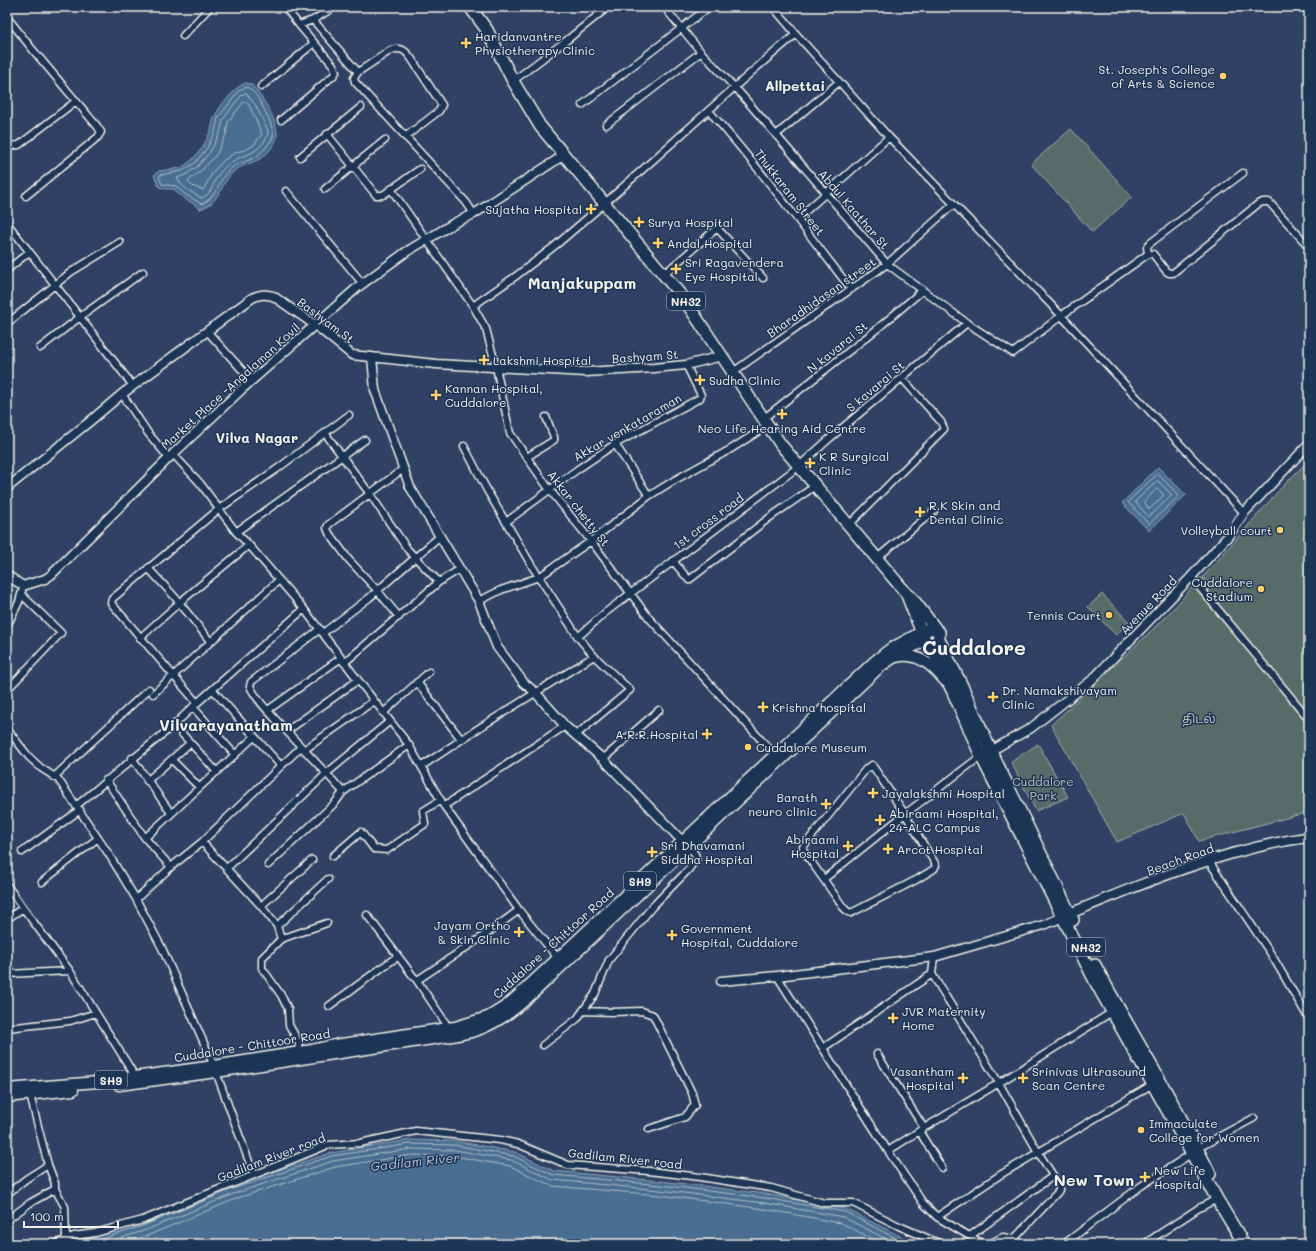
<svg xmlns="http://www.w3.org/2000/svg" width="1316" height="1251" font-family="Mali,'Noto Sans Tamil',sans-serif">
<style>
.green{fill:#576c67;stroke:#a6aea8}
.water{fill:#4a6e91;stroke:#8ea2b4}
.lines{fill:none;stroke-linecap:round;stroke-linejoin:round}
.shore{stroke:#b0bdc5;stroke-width:1}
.minor-casing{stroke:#f4f1e8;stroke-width:9}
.tertiary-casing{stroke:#f4f1e8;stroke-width:11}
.secondary-casing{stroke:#f4f1e8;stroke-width:12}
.primary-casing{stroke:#f4f1e8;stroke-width:13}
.trunk-casing{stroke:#f4f1e8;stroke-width:14}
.minor{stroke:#1d3557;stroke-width:6}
.tertiary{stroke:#1d3557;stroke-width:8}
.secondary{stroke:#1d3557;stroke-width:9}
.primary{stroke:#1d3557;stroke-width:10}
.trunk{stroke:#1d3557;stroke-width:11}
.poi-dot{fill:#ffd166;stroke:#1d3557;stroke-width:1.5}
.labels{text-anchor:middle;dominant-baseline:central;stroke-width:3;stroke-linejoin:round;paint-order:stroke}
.shield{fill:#1d3557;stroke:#b4b9bc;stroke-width:1}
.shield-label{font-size:11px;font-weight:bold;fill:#f4f1e8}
.poi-label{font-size:12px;fill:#f4f1e8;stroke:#1d3557;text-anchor:start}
.street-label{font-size:12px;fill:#f4f1e8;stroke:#1d3557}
.park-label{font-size:12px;fill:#bdc2bb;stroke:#1d3557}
.water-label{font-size:13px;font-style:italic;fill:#b8c3ca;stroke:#1d3557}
.quarter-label{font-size:14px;font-weight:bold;fill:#f4f1e8;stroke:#1d3557}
.district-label{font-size:16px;font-weight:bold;fill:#f4f1e8;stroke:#1d3557}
.town-label{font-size:20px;font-weight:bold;fill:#f4f1e8;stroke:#1d3557}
</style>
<rect width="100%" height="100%" fill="#2f4265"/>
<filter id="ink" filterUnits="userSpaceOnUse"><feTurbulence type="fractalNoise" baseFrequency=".025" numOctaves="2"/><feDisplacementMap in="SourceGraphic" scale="8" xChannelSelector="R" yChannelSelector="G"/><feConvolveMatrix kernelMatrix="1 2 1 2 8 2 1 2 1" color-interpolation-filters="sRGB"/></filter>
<g filter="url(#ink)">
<path class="green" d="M1071,129L1132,197L1092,232L1031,164Z
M1309,460V812L1199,841L1184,813L1117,842L1051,725L1146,636L1176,606L1201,577L1213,589L1203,577L1283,486Z
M1102,594L1129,622L1116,635L1088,607Z
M1038,744L1068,797L1036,811L1011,762Z"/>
<path class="water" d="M245,83L251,84C261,95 278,120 277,136C277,142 269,152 264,156C254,164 241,164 232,173C220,186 219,204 200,209C191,201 181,199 174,189H166L159,187L154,175L159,171L181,168L192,160L203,147L211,130L214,117L223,103L237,88Z
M1158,467L1186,495L1149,531L1122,503Z
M410,1140L455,1141L515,1152L554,1171L661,1181L766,1194L846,1209L916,1244H74L143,1222L233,1184L331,1153Z"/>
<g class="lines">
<path class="shore" d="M246,87C253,89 259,99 262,105C265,112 275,129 273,137C272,140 268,144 266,147C262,153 256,157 249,160C240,164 236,163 228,171C216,184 219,195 202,204L186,195L176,186L162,184L159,178L160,175L182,171L195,163L207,148L215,132L218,118L239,91Z
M246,93L256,106L268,131C268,136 266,138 264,142C254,156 242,154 230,163C225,166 220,172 217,177C212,185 212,195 201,198C192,192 182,188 177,178L185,175L197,167L210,152L220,133L223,120L231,108L242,95Z
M244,102H247L251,109L262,134L254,145L245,150L236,152L224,160L213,172L203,190L192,186L189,183L188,181L202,170L216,155L226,135L228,122Z
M1158,474L1179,496L1149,524L1128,502Z
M1158,481L1172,495L1149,517L1135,502Z
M1157,489L1163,494V496L1151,508L1149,509L1144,502Z
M87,1244L145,1225L235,1188L332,1156L410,1144L455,1145L513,1156L553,1175L661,1185L765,1198L845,1212L907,1244
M103,1244L146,1230L236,1193L333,1161L411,1149L455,1150L511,1160L553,1180L660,1190L764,1203L843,1217L896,1244
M123,1244L149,1235L238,1198L335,1167L411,1155L454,1156L510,1166L552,1186L660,1195L764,1209L841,1223L883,1244"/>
<defs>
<path id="minor" d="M285,7L299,25L313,20L335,7
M664,7L701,52L740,93L887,264L967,323L1013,353L1061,316L1148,254H1153L1166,271L1169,273H1173L1258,204L1263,202H1269L1309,247
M773,7L796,34
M7,17L33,50L97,126L101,132L98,137L26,196
M313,20L358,72L354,78L355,82L466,202L474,214
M183,36L210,7
M358,72L391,50C401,47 405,50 411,58L442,105L439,111L405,137
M513,81L567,40L608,7
M261,87L314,43
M582,105L709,7
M709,111C760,168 804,229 851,289
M281,120L334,75L336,72L333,65L299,25
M606,125L701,52
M327,134L376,195H383L420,169
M776,135L839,82
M7,143L11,146L19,145L76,101
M300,157L361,107
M325,189L385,140
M391,189L473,306L486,329L496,367L510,433L549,489L591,541L649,618L777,757
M286,191L363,284
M797,219L889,137
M7,223L80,317L40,348
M1148,254L1147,247L1149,244L1243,173
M7,270L29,252
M664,274L717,228L763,278
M473,306L516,276L556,245L605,203L755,69L796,34L889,137L1057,311L1244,513
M9,322L71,272L120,242
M207,331L252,381
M733,372L887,264L954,204
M133,386L80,317L143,272
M122,394L148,433L169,458
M763,419L877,329L923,290
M325,433L370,494L408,550L439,582
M615,444L649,496
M464,446L488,492L532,566L578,637L594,656L630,690L576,735
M173,454L200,483L236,532L249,545L304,609L358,680L409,745L444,806L519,910L560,961
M527,457L554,440V437L546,417
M506,522L578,469L615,444L700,398L701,395L686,365
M849,525L942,431L944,429L941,422L902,378
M236,532L365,440
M877,558L934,511
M673,561L689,580L769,518L815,486
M148,568L174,596L210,641
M1191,577L1309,719
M479,601L501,590L539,577L591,541L649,496L673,481L731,449L767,426
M304,609L197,703L111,603L112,599L219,509L277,469L349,415
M399,617L377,590L349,560L329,533L327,528L328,525L403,469
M7,626L19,602L22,591
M320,629L251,682L250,686C256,700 270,713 280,724C301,747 323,769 343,792
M323,633L369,598L440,536
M578,637L606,612L798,467L829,439L967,323
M140,638L179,603L249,545
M344,663L439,582L460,569
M417,682L461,739
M7,690L61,633L22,595
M213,690L281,766L301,747
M153,694L279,580
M193,707L235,755
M268,710L341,658
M383,713L429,672
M174,725L217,772
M7,729L29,757L41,768L58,779L108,853L136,899L162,948L214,1066
M287,731L358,680
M304,750L374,701
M132,758L171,813
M603,759L659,710
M172,760L199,787
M872,765L905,814L936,865L934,869L916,880L851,913L848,912L843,907L803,850V847L866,769Z
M422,766L479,728L594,656
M54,777L149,689
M106,780L145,838L171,867
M147,781L190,743
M76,806L174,725L197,703
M444,806L565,726
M145,838L254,737
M202,842L281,766
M22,852L80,810
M333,856L361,832L374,849L387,850L425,824L423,811L441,800
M1208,860L1271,954L1309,1019
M268,865L335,803L343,792L409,745
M227,868L327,773L390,721
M824,879L905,814L981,756
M42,882L98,838
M7,885L23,908L70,971L135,1076
M136,899L171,867L202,842L261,906L277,926L281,939L327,923
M261,906L312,860
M367,915L413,976L416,979H419L482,937L519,910
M7,919L23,908
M277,926L328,879
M281,939L262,958V968L281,995L288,1009L289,1025L299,1043L298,1052
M934,957L932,974L999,1083L1038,1152L1059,1185V1190L1057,1193L1014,1239
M7,966L12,974
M7,974L70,971
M777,976L888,1151L923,1203L937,1217L983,1244
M416,979L449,1028
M329,1006L398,956
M583,1011L612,1012L642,1011L653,1015L692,1093L695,1105L685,1117L649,1129
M7,1028L70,1021L96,1013
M543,1045L577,1019L595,994L609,960L652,907L689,869L696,859L695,854L688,846
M823,1048L932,974
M877,1054L924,1128
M216,1072L254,1175
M919,1131L942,1168
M1198,1148L1254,1118
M888,1151L924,1128L999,1083L1112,1012
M55,1189L65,1207L66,1239
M7,1194L26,1179L48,1165L30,1095
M937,1217L1000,1175L1153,1084
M7,1220L30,1203L55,1189V1183L48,1165
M970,1236L1053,1176
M55,1244L74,1236L95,1233L143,1220L328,1145L360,1143L416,1131L500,1140L518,1144L568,1165L649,1171L700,1177L771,1188L824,1203H853L899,1226L941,1244
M989,1244L1003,1237L1014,1239L1019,1244
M1064,1244L1141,1186L1191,1154
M1144,1244L1199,1208L1217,1199"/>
<path id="tertiary" d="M372,357L375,390L410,487L479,601L497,647L524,683L535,692L565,726L603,759L686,845
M7,488L89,422L122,394L252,298C260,294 265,294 273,296L315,325L352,355L436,364L586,372L654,368L686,365L722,356
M7,575L23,586L45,579L51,575L173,454L241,390L358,287L406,252L456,222L474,214L564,155
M987,753L1031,728L1092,680L1191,577L1230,534L1244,513L1309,444
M721,981L777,976L934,957L1044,925L1063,917"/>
<path id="secondary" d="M1064,916C1143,883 1224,849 1309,837"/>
<path id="primary" d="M896,657C917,651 933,666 945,681
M119,1085L216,1072L452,1036C462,1034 471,1033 480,1029C512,1017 538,988 563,965L881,666L902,652L925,641
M7,1089L98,1082L214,1066L312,1050L335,1045L455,1027L488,1017L506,1006L523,991L876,660L890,649L927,629
M7,1097L73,1090"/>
<path id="trunk" d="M470,7L487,30L513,81L540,126L684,299L781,445L906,593L912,598L935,628
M907,595L923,636
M939,640L962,686L991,751L1073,920
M929,644H935L939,637V632L932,628L925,631L923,639L929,644L952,690L981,756L1096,983L1217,1199L1244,1244
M1095,965C1132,1035 1175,1102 1210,1174"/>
</defs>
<use href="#minor" class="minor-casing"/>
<use href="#tertiary" class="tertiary-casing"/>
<use href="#secondary" class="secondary-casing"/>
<use href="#primary" class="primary-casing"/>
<use href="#trunk" class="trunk-casing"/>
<use href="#minor" class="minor"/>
<use href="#tertiary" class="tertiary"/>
<use href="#secondary" class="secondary"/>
<use href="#primary" class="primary"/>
<use href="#trunk" class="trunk"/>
</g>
</g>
<g class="poi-dot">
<path d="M464 37h4v4h4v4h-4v4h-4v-4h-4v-4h4z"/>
<circle cx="1223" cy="76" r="4"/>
<path d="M589 203h4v4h4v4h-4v4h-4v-4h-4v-4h4z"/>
<path d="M637 216h4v4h4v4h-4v4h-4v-4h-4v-4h4z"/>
<path d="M656 237h4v4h4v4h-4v4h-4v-4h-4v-4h4z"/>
<path d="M674 263h4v4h4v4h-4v4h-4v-4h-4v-4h4z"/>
<path d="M482 354h4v4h4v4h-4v4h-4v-4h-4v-4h4z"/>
<path d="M698 374h4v4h4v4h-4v4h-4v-4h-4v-4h4z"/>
<path d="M434 389h4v4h4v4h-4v4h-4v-4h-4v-4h4z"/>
<path d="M780 408h4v4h4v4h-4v4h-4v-4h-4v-4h4z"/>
<path d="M808 457h4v4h4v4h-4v4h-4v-4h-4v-4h4z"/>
<path d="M918 506h4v4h4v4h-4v4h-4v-4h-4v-4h4z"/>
<circle cx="1280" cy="530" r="4"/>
<circle cx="1261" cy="589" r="4"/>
<circle cx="1109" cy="615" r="4"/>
<path d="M991 691h4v4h4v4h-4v4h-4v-4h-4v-4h4z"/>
<path d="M761 701h4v4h4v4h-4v4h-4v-4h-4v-4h4z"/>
<path d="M705 728h4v4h4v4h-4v4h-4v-4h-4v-4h4z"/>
<circle cx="748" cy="747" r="4"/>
<path d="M871 787h4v4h4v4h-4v4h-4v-4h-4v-4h4z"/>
<path d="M824 798h4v4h4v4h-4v4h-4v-4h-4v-4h4z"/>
<path d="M878 814h4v4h4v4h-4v4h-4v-4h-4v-4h4z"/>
<path d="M846 840h4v4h4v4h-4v4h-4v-4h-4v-4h4z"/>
<path d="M886 843h4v4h4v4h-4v4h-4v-4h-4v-4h4z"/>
<path d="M650 846h4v4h4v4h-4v4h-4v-4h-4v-4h4z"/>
<path d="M517 926h4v4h4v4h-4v4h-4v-4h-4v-4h4z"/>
<path d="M670 929h4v4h4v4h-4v4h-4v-4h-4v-4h4z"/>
<path d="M891 1012h4v4h4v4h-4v4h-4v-4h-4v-4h4z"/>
<path d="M961 1072h4v4h4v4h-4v4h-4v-4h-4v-4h4z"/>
<path d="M1021 1072h4v4h4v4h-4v4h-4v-4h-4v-4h4z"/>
<circle cx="1141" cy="1130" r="4"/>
<path d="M1143 1171h4v4h4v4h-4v4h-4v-4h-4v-4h4z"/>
</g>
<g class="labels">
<g class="shield">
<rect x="667" y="292" width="38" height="18" rx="3"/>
<rect x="624" y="872" width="32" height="18" rx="3"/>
<rect x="1067" y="938" width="38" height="18" rx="3"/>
<rect x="95" y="1071" width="32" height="18" rx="3"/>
</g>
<g class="shield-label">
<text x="686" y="301">NH32</text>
<text x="640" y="881">SH9</text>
<text x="1086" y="947">NH32</text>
<text x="111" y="1080">SH9</text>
</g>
<g class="poi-label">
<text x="475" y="36">Haridanvantre<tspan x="475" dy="14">Physiotherapy Clinic</tspan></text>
<text x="1215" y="69" text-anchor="end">St. Joseph's College<tspan x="1215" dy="14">of Arts &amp; Science</tspan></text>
<text x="582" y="209" text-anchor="end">Sujatha Hospital</text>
<text x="648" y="222">Surya Hospital</text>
<text x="667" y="243">Andal Hospital</text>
<text x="685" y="262">Sri Ragavendera<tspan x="685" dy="14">Eye Hospital</tspan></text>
<text x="493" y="360">Lakshmi Hospital</text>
<text x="709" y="380">Sudha Clinic</text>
<text x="445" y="388">Kannan Hospital,<tspan x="445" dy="14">Cuddalore</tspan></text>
<text x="782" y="428" text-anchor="middle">Neo Life Hearing Aid Centre</text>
<text x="819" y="456">K R Surgical<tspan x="819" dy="14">Clinic</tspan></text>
<text x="929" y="505">R.K Skin and<tspan x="929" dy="14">Dental Clinic</tspan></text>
<text x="1272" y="530" text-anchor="end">Volleyball court</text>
<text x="1253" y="582" text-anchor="end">Cuddalore<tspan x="1253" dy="14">Stadium</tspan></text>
<text x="1101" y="615" text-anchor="end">Tennis Court</text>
<text x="1002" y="690">Dr. Namakshivayam<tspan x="1002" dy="14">Clinic</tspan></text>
<text x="772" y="707">Krishna hospital</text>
<text x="698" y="734" text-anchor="end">A.R.R.Hospital</text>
<text x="756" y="747">Cuddalore Museum</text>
<text x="882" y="793">Jayalakshmi Hospital</text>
<text x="817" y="797" text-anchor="end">Barath<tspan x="817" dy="14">neuro clinic</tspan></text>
<text x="889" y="813">Abiraami Hospital,<tspan x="889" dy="14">24-ALC Campus</tspan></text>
<text x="839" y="839" text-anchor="end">Abiraami<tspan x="839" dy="14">Hospital</tspan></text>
<text x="661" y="845">Sri Dhavamani<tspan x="661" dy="14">Siddha Hospital</tspan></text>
<text x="897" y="849">Arcot Hospital</text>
<text x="510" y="925" text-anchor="end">Jayam Ortho<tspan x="510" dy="14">&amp; Skin Clinic</tspan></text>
<text x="681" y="928">Government<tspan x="681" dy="14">Hospital, Cuddalore</tspan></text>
<text x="902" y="1011">JVR Maternity<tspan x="902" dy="14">Home</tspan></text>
<text x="954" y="1071" text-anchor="end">Vasantham<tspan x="954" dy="14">Hospital</tspan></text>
<text x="1032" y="1071">Srinivas Ultrasound<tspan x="1032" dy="14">Scan Centre</tspan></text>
<text x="1149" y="1123">Immaculate<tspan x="1149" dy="14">College for Women</tspan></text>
<text x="1154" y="1170">New Life<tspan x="1154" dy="14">Hospital</tspan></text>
</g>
<g class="street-label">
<text transform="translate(790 192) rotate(52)">Thukkaram Street</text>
<text transform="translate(854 209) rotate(49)">Abdul Kaathar St</text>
<text transform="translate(821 297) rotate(-35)">Bharadhidasan street</text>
<text transform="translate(326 320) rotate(37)">Bashyam St</text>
<text transform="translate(837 347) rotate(-39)">N kavarai St</text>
<text transform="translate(645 356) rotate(-4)">Bashyam St</text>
<text transform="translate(230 386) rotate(-42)">Market Place -Angalaman Kovil</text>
<text transform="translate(875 386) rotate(-40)">S kavarai St</text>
<text transform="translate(627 427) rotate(-30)">Akkar venkataraman</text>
<text transform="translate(579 508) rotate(52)">Akkar chetty St</text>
<text transform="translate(708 521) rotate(-37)">1st cross road</text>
<text transform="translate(1148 605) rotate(-46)">Avenue Road</text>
<text transform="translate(1180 859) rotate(-20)">Beach Road</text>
<text transform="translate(553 943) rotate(-42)">Cuddalore - Chittoor Road</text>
<text transform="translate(252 1045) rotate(-9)">Cuddalore - Chittoor Road</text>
<text transform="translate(271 1157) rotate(-21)">Gadilam River road</text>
<text transform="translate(625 1158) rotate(6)">Gadilam River road</text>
</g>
<g class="park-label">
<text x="1199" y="718">திடல்</text>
<text x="1043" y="781">Cuddalore<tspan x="1043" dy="14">Park</tspan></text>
</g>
<g class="water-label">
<text transform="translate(415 1161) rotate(-6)">Gadilam River</text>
</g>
<g class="quarter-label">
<text x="795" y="85">Allpettai</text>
<text x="257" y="437">Vilva Nagar</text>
</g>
<g class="district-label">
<text x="582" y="282">Manjakuppam</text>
<text x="226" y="724">Vilvarayanatham</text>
<text x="1094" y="1179">New Town</text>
</g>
<g class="town-label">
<text x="974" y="647">Cuddalore</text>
</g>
</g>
<rect width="1316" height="1251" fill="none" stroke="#1d3557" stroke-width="24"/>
<rect x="12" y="12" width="1292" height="1227" fill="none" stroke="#f4f1e8" stroke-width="1.5" filter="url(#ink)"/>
<path d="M24 1221v6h94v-6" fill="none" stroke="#f4f1e8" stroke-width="2"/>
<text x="30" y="1221" font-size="12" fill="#f4f1e8" stroke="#1d3557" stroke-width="3" paint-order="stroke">100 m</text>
</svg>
